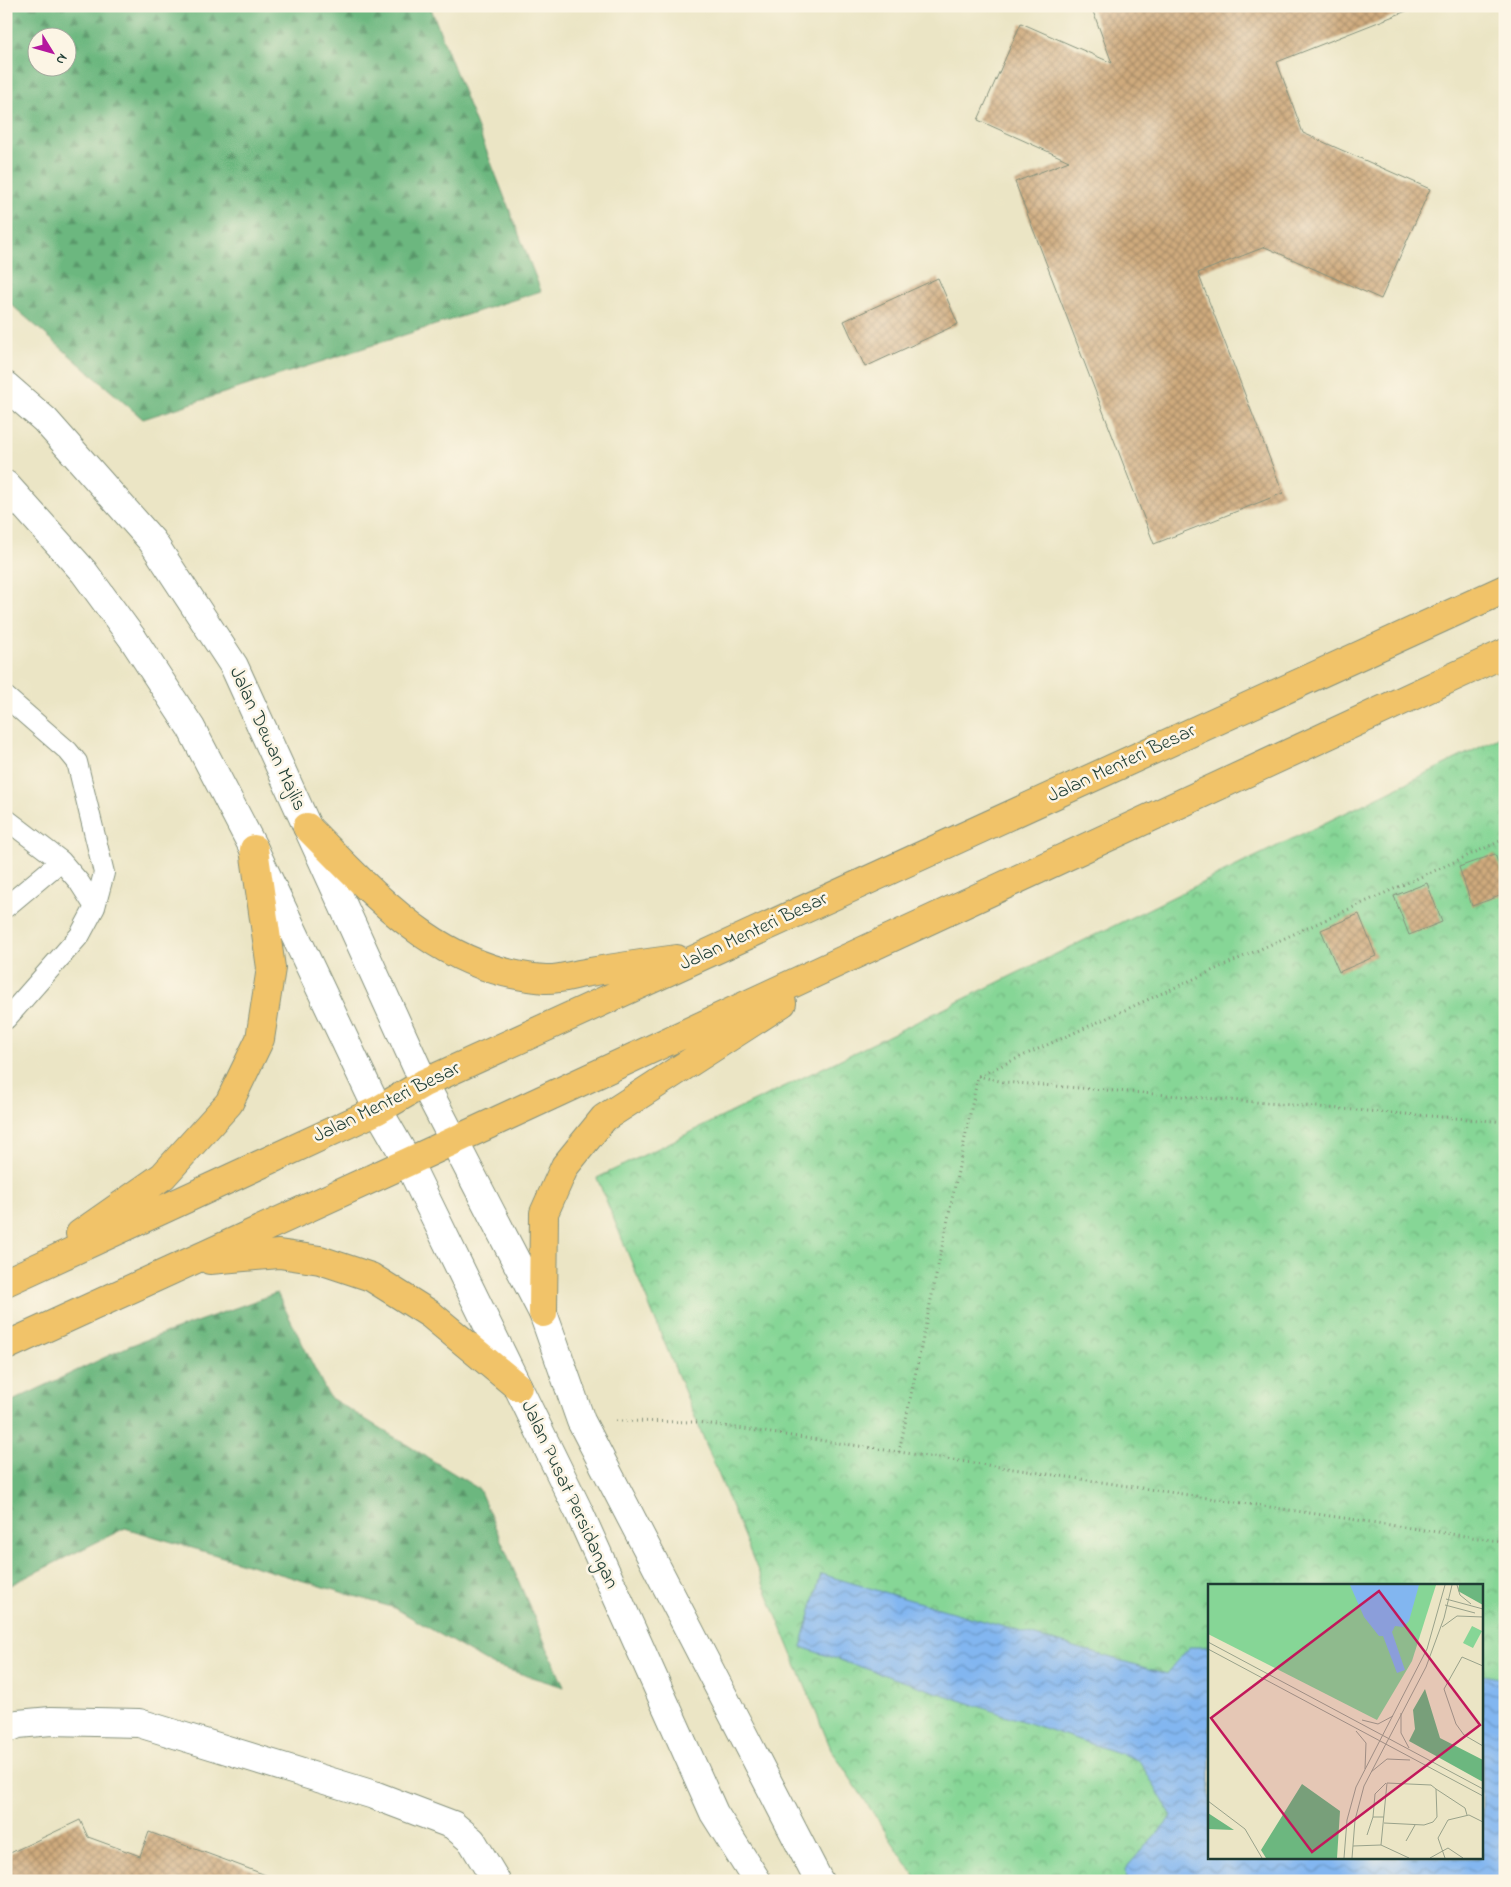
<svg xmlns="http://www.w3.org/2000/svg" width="1511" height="1887" font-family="'Indie Flower',sans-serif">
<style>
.forest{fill:url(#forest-firs);stroke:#467a5a;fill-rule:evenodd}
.park{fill:url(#park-crowns);stroke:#528a65;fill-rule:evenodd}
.water{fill:url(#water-waves);stroke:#507a92}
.building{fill:url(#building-cross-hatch)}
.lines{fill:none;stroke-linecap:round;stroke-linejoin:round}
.service-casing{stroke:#85917c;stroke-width:22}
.minor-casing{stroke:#85917c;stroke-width:30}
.tertiary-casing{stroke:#85917c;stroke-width:30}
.primary-casing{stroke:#85917c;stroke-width:30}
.path{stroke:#85917c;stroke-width:3;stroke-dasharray:1 4;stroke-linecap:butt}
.service{stroke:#fff;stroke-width:20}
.minor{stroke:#fff;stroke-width:28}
.tertiary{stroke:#fff;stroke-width:28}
.primary{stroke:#f1c369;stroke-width:28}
.labels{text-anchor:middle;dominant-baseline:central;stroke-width:5;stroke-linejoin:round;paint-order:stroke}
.street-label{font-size:20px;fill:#1f3d34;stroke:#fcf5e5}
.inset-road{fill:none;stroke:#99a28b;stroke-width:1}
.view{fill:#c2185b;fill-opacity:0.15;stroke:#c2185b;stroke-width:2.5}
.inset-edge{fill:none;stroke:#1f3d34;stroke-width:2.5}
</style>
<defs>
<pattern id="forest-firs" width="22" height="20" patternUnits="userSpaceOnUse" patternTransform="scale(1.25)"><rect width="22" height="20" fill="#6cb77f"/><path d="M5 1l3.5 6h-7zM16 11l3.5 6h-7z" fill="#589669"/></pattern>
<pattern id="park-crowns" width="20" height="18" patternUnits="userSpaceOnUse" patternTransform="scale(1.25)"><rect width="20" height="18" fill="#86d696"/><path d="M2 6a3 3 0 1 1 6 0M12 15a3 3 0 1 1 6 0" fill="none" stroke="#6daf7b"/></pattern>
<pattern id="water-waves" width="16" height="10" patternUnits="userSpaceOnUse" patternTransform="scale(1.25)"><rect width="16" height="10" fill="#82b6f0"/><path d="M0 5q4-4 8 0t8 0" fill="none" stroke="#6a95c3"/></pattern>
<pattern id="building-cross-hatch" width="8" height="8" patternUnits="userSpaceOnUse" patternTransform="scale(1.25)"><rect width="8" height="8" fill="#cfaa7d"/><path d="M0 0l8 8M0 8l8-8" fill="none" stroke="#a78c67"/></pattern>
</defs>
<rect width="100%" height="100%" fill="#fcf5e5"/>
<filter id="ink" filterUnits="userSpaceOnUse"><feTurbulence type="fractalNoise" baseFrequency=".02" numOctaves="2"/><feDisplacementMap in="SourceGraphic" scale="10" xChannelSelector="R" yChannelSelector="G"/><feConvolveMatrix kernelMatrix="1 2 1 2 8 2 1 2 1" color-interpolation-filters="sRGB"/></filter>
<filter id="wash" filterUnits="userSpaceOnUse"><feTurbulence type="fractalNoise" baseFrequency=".0096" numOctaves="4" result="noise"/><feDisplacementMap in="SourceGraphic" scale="20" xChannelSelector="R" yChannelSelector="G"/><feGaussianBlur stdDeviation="1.12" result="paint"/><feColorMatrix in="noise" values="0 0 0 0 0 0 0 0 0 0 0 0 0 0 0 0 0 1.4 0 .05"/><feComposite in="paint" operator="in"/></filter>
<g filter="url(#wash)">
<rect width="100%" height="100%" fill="#ebe5c5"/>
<path class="forest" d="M6,6H430L541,291L143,419L6,300ZM38,38H68V68H38Z
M277,1293L329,1397L479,1489L564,1687L492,1665L395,1608L125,1528L6,1587V1404L129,1346Z"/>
<path class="park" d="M1505,735V1881H918L831,1749L597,1178ZM1210,1586H1482V1858H1210Z"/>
<path class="water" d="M821,1574L1167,1674L1189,1647H1210V1858H1482V1675L1505,1679V1881H1126L1125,1869L1172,1816L1139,1760L801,1647Z"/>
<g id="blocks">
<path class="building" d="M1091,6H1419L1277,62L1303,133L1430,189L1381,299L1265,247L1198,273L1283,493L1154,544L1015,182L1069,161L978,120L1021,23L1112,63Z
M938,278L958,324L865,367L844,321Z
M1495,854L1505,882V894L1472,906L1459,867Z
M1427,883L1442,922L1409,935L1394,896Z
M1359,914L1376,956L1339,972L1321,930Z
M80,1820L88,1837L140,1856L149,1832L282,1881H6V1855Z"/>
</g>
</g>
<g filter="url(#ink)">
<use href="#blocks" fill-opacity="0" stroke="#85917c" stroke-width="1"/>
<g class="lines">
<defs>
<path id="service" d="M6,697L68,751L77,762L104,873L95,907
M6,819L61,861L79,882L95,907L80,935L6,1019
M6,907L61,861"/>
<path id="minor" d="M6,1729L18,1724L51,1721L139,1723L374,1795L453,1825L472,1841L496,1881"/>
<path id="tertiary" d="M6,386L45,420L152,541L234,666L424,1083L543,1313L581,1421L819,1881
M6,485L84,572L133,639L191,728L254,849L378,1110L408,1162L579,1512L714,1813L757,1881"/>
<path id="primary" d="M307,827C377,897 439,971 545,979C559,980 576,974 590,972C619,967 647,963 677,959
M80,1234L163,1176L229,1103L260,1039L271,968L254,849
M210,1260L279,1254L320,1260L371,1277L430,1314L518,1387
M6,1282L378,1110L424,1083L1505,589
M543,1313L544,1213L565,1166L604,1118L782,1003
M6,1346L408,1162L1505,653"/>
</defs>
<use href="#service" class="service-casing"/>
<use href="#minor" class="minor-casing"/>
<use href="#tertiary" class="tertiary-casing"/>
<use href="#primary" class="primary-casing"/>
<path class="path" d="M978,1076L1004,1082L1505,1122
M616,1421L697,1422L1505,1542
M899,1452L978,1076L1505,839"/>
<use href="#service" class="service"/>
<use href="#minor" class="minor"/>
<use href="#tertiary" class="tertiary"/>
<use href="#primary" class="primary"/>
</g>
</g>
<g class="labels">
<g class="street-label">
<text transform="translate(267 739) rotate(65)">Jalan Dewan Majlis</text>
<text transform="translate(1122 764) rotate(-25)">Jalan Menteri Besar</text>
<text transform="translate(754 932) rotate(-25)">Jalan Menteri Besar</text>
<text transform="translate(387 1103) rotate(-26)">Jalan Menteri Besar</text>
<text transform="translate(569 1495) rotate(65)">Jalan Pusat Persidangan</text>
</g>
</g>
<g transform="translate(1208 1584)">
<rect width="275" height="275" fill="#ebe5c5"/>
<path d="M264,42L274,47L265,64L255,59Z" fill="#86d696"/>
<path d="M251,1H275V21L250,7ZM217,105L232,154L275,176V198L201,157L207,145L205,126ZM94,200L132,227L129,274H58L53,266ZM0,229L26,246L0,245Z" fill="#6cb77f"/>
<path d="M0,1H228L204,77L169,136L0,50Z" fill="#86d696"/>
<path d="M142,1H211L201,37L195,43L187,42L184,48L197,86L189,89L175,52H171L156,33Z" fill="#82b6f0"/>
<path class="inset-road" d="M249,1L252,11L263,20M238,15L275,25M237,21L267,29M234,43L249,32L275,33M0,58L275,205M0,65L275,212M275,82L254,73L236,105L248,140L256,151L275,162M193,129V149L201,164M154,136L170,140L185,132M148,147L158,159L157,185M163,188L179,175L202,176M228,205L257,224L259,231M0,217L37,245L54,274M176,233H165L167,210L178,199M159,251L165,233M198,257L207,241M173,261L179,199L223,201L228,205L229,233L225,238L216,241L176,239M145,262L173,261L201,274M136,274L139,236L148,203L219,65L237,1M144,274L147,236L156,202L218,83L236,34L244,1M222,274L240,264L255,274M237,274L230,254L240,236L261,231L275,238"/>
<path class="view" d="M171,7L272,141L104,268L3,134Z"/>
<rect width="275" height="275" class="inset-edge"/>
</g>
<rect width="1511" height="1887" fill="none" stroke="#fcf5e5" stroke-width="25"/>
<g transform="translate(52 52) rotate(127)"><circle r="24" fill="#fcf5e5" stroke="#a4ab9e"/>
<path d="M0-4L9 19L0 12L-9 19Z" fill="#b5179e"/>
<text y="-8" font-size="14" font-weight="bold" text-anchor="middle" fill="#1f3d34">N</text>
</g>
</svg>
